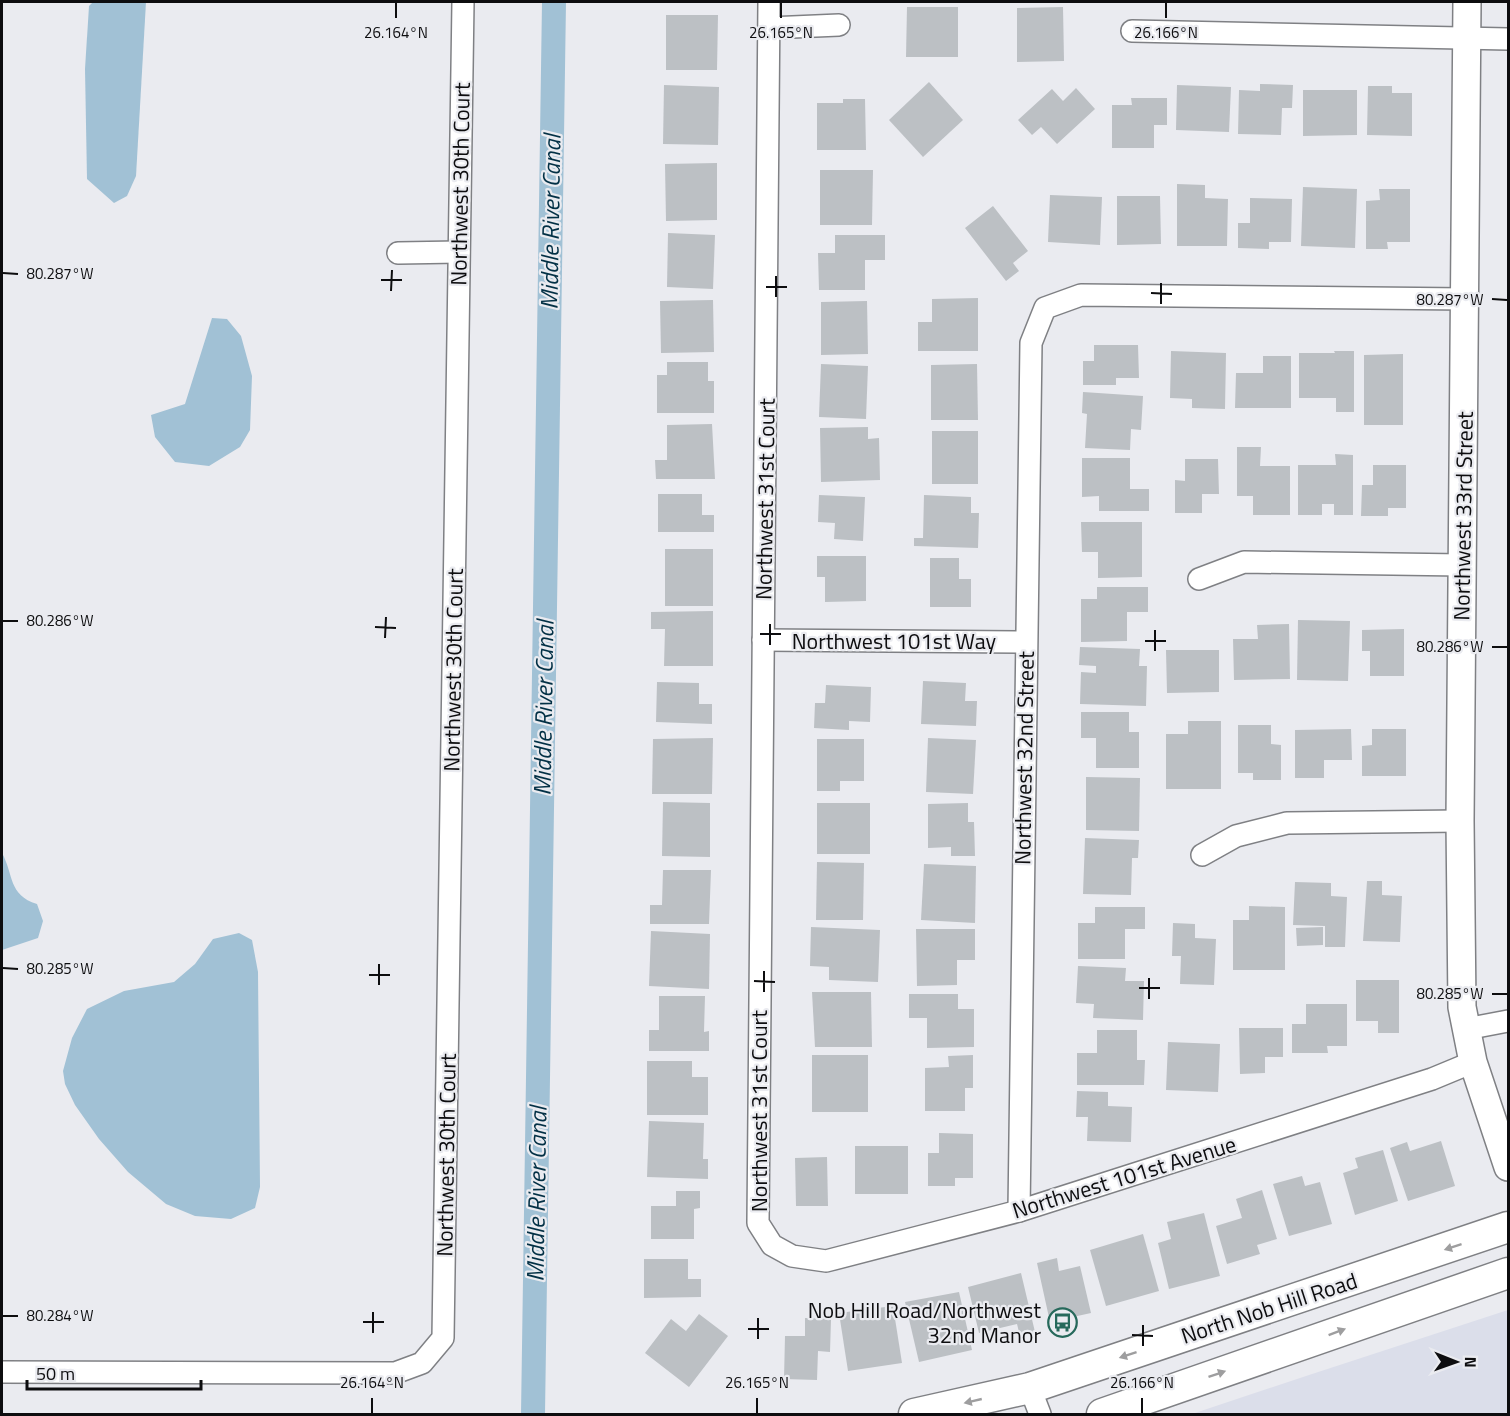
<svg xmlns="http://www.w3.org/2000/svg" width="1510" height="1416" font-family="'Titillium Web',sans-serif">
<rect width="100%" height="100%" fill="#eaebf0"/>
<!-- built -->
<path fill="#dbdeea" d="M1508 1310V1414H1192L1306 1376Z"/>
<!-- water -->
<g fill="#a1c1d5">
<path d="M93 2H146L136 176 127 196 114 203 87 179 85 69 89 6Z"/>
<path d="M212 318 227 319 241 336 252 376 250 430 240 447 209 466 175 462 155 437 151 415 185 404Z"/>
<path d="M2 853C14 875 8 895 37 904L43 921 38 938 2 950Z"/>
<path d="M239 933 252 940 258 972 260 1187 255 1208 231 1219 195 1216 166 1204 128 1172 99 1139 75 1105 65 1084 63 1071 72 1038 87 1009 124 991 174 982 195 964 213 939Z"/>
</g>
<g fill="none" stroke-linecap="round" stroke-linejoin="round">
<!-- canal -->
<path stroke="#a1c1d5" stroke-width="24" d="M533 1414 554 2"/>
</g>
<!-- building -->
<g fill="#bcc0c4">
<path d="M907 7H958V57H906Z"/>
<path d="M1063 7 1064 61 1017 62V8Z"/>
<path d="M666 15H718L717 70H666Z"/>
<path d="M929 82 963 120 923 157 889 120Z"/>
<path d="M1260 84 1293 85 1292 108H1282L1281 135 1238 134 1239 90 1260 91Z"/>
<path d="M664 85 719 87 718 145 663 144Z"/>
<path d="M1177 85 1231 87 1229 132 1176 130Z"/>
<path d="M1368 86H1392V93H1412V136L1367 135Z"/>
<path d="M1076 88 1095 109 1057 144 1041 127 1032 135 1018 120 1052 89 1063 101Z"/>
<path d="M1303 90H1357V135L1303 136Z"/>
<path d="M1131 98H1167V125H1154V148H1112V105H1132Z"/>
<path d="M843 99H865L866 150H817V103H843Z"/>
<path d="M717 163V220L666 221 665 164Z"/>
<path d="M820 170H873L872 225H820Z"/>
<path d="M1177 184 1205 185V198L1228 199 1227 246H1177Z"/>
<path d="M1303 187 1357 189 1355 248 1301 246Z"/>
<path d="M1379 189H1410V242H1387L1388 249H1366V201L1380 200Z"/>
<path d="M1050 195 1102 197 1100 245 1048 242Z"/>
<path d="M1117 196H1160L1161 244 1117 245Z"/>
<path d="M1250 198 1292 199 1291 242H1269V249L1238 248V223H1250Z"/>
<path d="M993 206 1028 251 1013 263 1019 271 1006 281 965 228Z"/>
<path d="M668 233 715 235 713 289 667 287Z"/>
<path d="M835 235H885V260H865V290H819L818 253H835Z"/>
<path d="M978 298V351H918V322H932V299Z"/>
<path d="M713 300 714 352 661 353 660 301Z"/>
<path d="M867 301 868 354 821 355V302Z"/>
<path d="M1094 345H1138L1139 378H1116V385H1083V361H1094Z"/>
<path d="M1171 351 1226 353 1225 409 1192 408V399L1170 398Z"/>
<path d="M1334 351H1354V412H1336V398H1299V353H1335Z"/>
<path d="M1403 354V425H1364V355Z"/>
<path d="M1263 356H1291V408H1235L1236 373H1263Z"/>
<path d="M667 362H708V381H714V413H657V375H667Z"/>
<path d="M821 364 868 366 866 419 819 417Z"/>
<path d="M977 364 978 420H931V365Z"/>
<path d="M1083 392 1143 396 1141 430 1131 429 1130 450 1085 448 1087 414 1082 413Z"/>
<path d="M712 424 715 479H656L655 460H667V425Z"/>
<path d="M868 427V439L879 438 880 480 821 482 820 428Z"/>
<rect x="932" y="431" width="46" height="53"/>
<path d="M1237 447H1261L1260 466H1290V515H1253V496H1237Z"/>
<path d="M1335 454 1353 455V515H1334V504H1322V515H1298V465H1336Z"/>
<path d="M1082 458H1130V489H1149V511H1099V496L1082 497Z"/>
<path d="M1185 459H1218L1219 494H1202V513H1175V480L1185 481Z"/>
<path d="M1373 465H1406V508H1388V516H1361L1362 485H1373Z"/>
<path d="M658 494H702V515H714V532H658Z"/>
<path d="M819 495 865 497 863 541 834 539 835 523 818 522Z"/>
<path d="M924 495 971 497V513H979L978 548 914 546V538H923Z"/>
<path d="M1081 522H1142V577L1098 578V552H1082Z"/>
<rect x="665" y="549" width="48" height="57"/>
<path d="M817 556H866V601L825 602V577H817Z"/>
<path d="M930 558H959V579H971V607H930Z"/>
<path d="M1097 587H1148V612H1127V641L1081 642V599H1097Z"/>
<path d="M713 611V666H664L665 629H651V612Z"/>
<path d="M1298 620 1350 621 1348 681 1297 680Z"/>
<path d="M1289 624 1290 679 1234 680 1233 639H1258L1257 625Z"/>
<path d="M1404 629V676H1370V651H1362V630Z"/>
<path d="M1080 647 1140 649 1139 666H1147L1146 706 1080 704 1081 672 1096 673V666L1079 665Z"/>
<path d="M1166 650H1219V692L1167 693Z"/>
<path d="M923 681 966 683 965 701H977L976 726 921 724Z"/>
<path d="M657 682 699 683V704H712V724L656 722Z"/>
<path d="M826 685 871 687 870 722 849 721V730L814 728 815 703H825Z"/>
<path d="M1081 712H1129V732H1139V768H1096V738H1081Z"/>
<path d="M1188 721H1221V789H1166V734H1188Z"/>
<path d="M1238 725H1271V744L1281 745V780H1253V773H1238Z"/>
<path d="M1351 729 1352 760H1324V778H1295V730Z"/>
<path d="M1372 729H1406V776H1362V746L1372 745Z"/>
<path d="M713 738 712 794H652L653 739Z"/>
<path d="M928 738 976 740 973 794 926 792Z"/>
<path d="M817 739H864V781H840V791H817Z"/>
<path d="M1086 777 1140 778 1139 831 1086 830Z"/>
<path d="M663 802 710 803V857L662 856Z"/>
<rect x="817" y="803" width="53" height="51"/>
<path d="M968 803V822H974L975 856H951V847L928 848V804Z"/>
<path d="M1085 838 1139 840 1138 858H1132L1131 895 1083 894Z"/>
<path d="M817 862 864 863 863 920H816Z"/>
<path d="M924 864 976 866 975 923 921 920Z"/>
<path d="M663 870H711L709 924H650V905H662Z"/>
<path d="M1367 881H1382V895L1402 896 1400 942 1363 941Z"/>
<path d="M1295 882 1331 883V896L1347 897 1345 947H1325V926L1293 925Z"/>
<path d="M1249 906 1285 907V970H1233V920H1249Z"/>
<path d="M1095 907H1145V929H1125V959H1078V923H1095Z"/>
<path d="M1173 923 1195 924V938L1216 939 1214 985 1180 984 1181 956H1172Z"/>
<path d="M811 927 880 930 878 982 829 980V967L810 966Z"/>
<path d="M1323 927V945L1297 946 1296 928Z"/>
<path d="M916 929H975V960H957V985L917 986Z"/>
<path d="M651 931 710 934 709 989 649 986Z"/>
<path d="M1078 966 1126 968 1125 981H1144L1143 1020 1093 1018 1094 1004 1076 1003Z"/>
<path d="M1356 980H1399V1033H1378V1021H1356Z"/>
<path d="M812 992H871L872 1047H815Z"/>
<path d="M909 994H958V1009H974V1047L927 1048V1018H909Z"/>
<path d="M659 996H705L704 1032 709 1031V1051H649V1030H659Z"/>
<path d="M1306 1004H1347V1046H1327L1328 1053H1292V1024H1306Z"/>
<path d="M1239 1028H1283V1057H1265V1073L1240 1074Z"/>
<path d="M1097 1030H1137V1060H1145L1144 1085H1077V1053H1097Z"/>
<path d="M1168 1042 1220 1044 1218 1092 1166 1090Z"/>
<rect x="812" y="1055" width="56" height="57"/>
<path d="M973 1055V1088H965V1111H925V1068L949 1067 948 1056Z"/>
<path d="M647 1061H692V1077H708V1115H647Z"/>
<path d="M1077 1091 1108 1092V1106L1132 1107 1131 1142 1087 1141 1088 1117H1076Z"/>
<path d="M649 1121 704 1123 703 1159H708V1179L647 1177Z"/>
<path d="M939 1133 973 1134V1178H955V1186H928V1153H939Z"/>
<path d="M1441 1141 1455 1186 1408 1201 1390 1148 1407 1142 1410 1151Z"/>
<rect x="855" y="1146" width="53" height="48"/>
<path d="M1383 1150 1398 1201 1355 1215 1343 1173 1358 1168 1355 1158Z"/>
<path d="M827 1157 828 1206H796L795 1158Z"/>
<path d="M1302 1176 1305 1186 1320 1182 1332 1224 1289 1236 1273 1184Z"/>
<path d="M1262 1190 1277 1239 1257 1245 1260 1254 1227 1264 1216 1226 1242 1218 1236 1199Z"/>
<path d="M676 1191H700V1208L694 1209V1239H651V1206H676Z"/>
<path d="M1204 1213 1220 1276 1169 1289 1158 1243 1171 1239 1167 1222Z"/>
<path d="M1143 1234 1159 1291 1106 1306 1090 1250Z"/>
<path d="M1057 1258 1059 1271 1080 1266 1091 1313 1050 1322 1037 1263Z"/>
<path d="M644 1259H688V1279H701V1297L644 1298Z"/>
<path d="M1021 1273 1035 1332 1020 1336 1017 1324 979 1333 968 1287Z"/>
<path d="M959 1292 972 1350 919 1362 905 1302Z"/>
<path d="M893 1306 902 1363 848 1371 839 1313Z"/>
<path d="M699 1314 728 1336 689 1387 645 1353 671 1319 686 1331Z"/>
<path d="M805 1318 831 1319 830 1352 818 1351 817 1380 784 1379 785 1336H805Z"/>
</g>
<g fill="none" stroke-linecap="round" stroke-linejoin="round">
<defs>
<g id="minor">
<path d="M769 2 758 1223 772 1245 792 1256 826 1261 1019 1211 1432 1079 1473 1062"/>
<path d="M769 28 839 25"/>
<path d="M1132 31 1508 39"/>
<path d="M398 253 459 252"/>
<path d="M1199 579 1244 562 1462 565"/>
<path d="M763 640 1026 642"/>
<path d="M1202 855 1236 836 1287 823 1460 821"/>
<path d="M1466 1029 1508 1021"/>
<path d="M1019 1211 1031 343 1045 308 1081 295 1466 299"/>
<path d="M2 1372 395 1373 422 1363 443 1338 463 2"/>
<path d="M1030 1388 1040 1414"/>
</g>
<path id="tertiary" d="M1467 2 1460 821 1462 1007 1473 1062 1508 1167"/>
<g id="secondary">
<path d="M914 1414 1030 1388 1508 1227"/>
<path d="M1102 1414 1508 1273"/>
</g>
</defs>
<!-- minor casing -->
<use href="#minor" stroke="#7f8084" stroke-width="24"/>
<!-- tertiary casing -->
<use href="#tertiary" stroke="#7f8084" stroke-width="30"/>
<!-- secondary casing -->
<use href="#secondary" stroke="#7f8084" stroke-width="33"/>
<!-- minor -->
<use href="#minor" stroke="#fff" stroke-width="21"/>
<!-- tertiary -->
<use href="#tertiary" stroke="#fff" stroke-width="27"/>
<!-- secondary -->
<use href="#secondary" stroke="#fff" stroke-width="30"/>
</g>
<!-- one-way arrows -->
<defs><path id="oneway-solid" d="M-6-.8H1V-3.2L6.5 0L1 3.2V.8H-6Z" transform="scale(1.5)"/></defs>
<g fill="#9e9e9f">
<use href="#oneway-solid" transform="translate(1453 1247) rotate(162)"/>
<use href="#oneway-solid" transform="translate(1337 1332) rotate(-21)"/>
<use href="#oneway-solid" transform="translate(1128 1355) rotate(162)"/>
<use href="#oneway-solid" transform="translate(1217 1374) rotate(-19)"/>
<use href="#oneway-solid" transform="translate(973 1401) rotate(167)"/>
</g>
<!-- ticks -->
<path fill="none" stroke="#0d0d0f" stroke-width="2" d="M396 18V3M781 18V3M1166 18V3M3 273 18 274M381 280H402M766 287H787M391 291 392 270M1151 293 1172 294M776 297V276M1492 299 1507 300M1161 304V283M3 621H18M375 627 396 628M760 634H781M385 638 386 617M1145 641H1166M770 645V624M1492 647H1507M1155 651V630M3 968 18 969M369 975H390M754 981 775 982M379 985V964M1139 988H1160M764 992V971M1492 994H1507M1149 999V978M3 1316H18M363 1322H384M748 1329H769M373 1333V1312M1132 1335 1153 1336M758 1339V1318M1143 1346V1325M372 1413V1398M757 1413V1398M1142 1413V1398"/>
<!-- icons -->
<defs>
<symbol id="bus-ring" viewBox="-11 -11 22 22"><circle r="9.5" fill="#eaebf0" stroke="#26695b" stroke-width="1.5"/><path d="M-5-6H5V4H4V6H2V4H-2V6H-4V4H-5ZM-3.5-4V0h7V-4ZM-3.5 1.2v1.5H-2V1.2ZM2 1.2v1.5H3.5V1.2Z" fill="#26695b"/></symbol>
</defs>
<g fill-rule="evenodd">
<use href="#bus-ring" x="1046" y="1306" width="33" height="33"/>
</g>
<g text-anchor="middle" stroke-width="4.5" stroke-linejoin="round" paint-order="stroke">
<!-- street labels -->
<g font-size="22" fill="#0d0d0f" stroke="#eaebf0">
<text transform="translate(460 184) rotate(-89)" y="8">Northwest 30th Court</text>
<text transform="translate(765 499) rotate(-89)" y="8">Northwest 31st Court</text>
<text transform="translate(1463 516) rotate(-89)" y="8">Northwest 33rd Street</text>
<text x="894" y="649">Northwest 101st Way</text>
<text transform="translate(453 670) rotate(-89)" y="8">Northwest 30th Court</text>
<text transform="translate(1024 758) rotate(-89)" y="8">Northwest 32nd Street</text>
<text transform="translate(759 1111) rotate(-90)" y="8">Northwest 31st Court</text>
<text transform="translate(446 1155) rotate(-89)" y="8">Northwest 30th Court</text>
<text transform="translate(1124 1177) rotate(-17)" y="8">Northwest 101st Avenue</text>
<text transform="translate(1269 1308) rotate(-18)" y="8">North Nob Hill Road</text>
</g>
<!-- poi labels -->
<g font-size="22" fill="#0d0d0f" stroke="#eaebf0" text-anchor="end">
<text x="1041" y="1318">Nob Hill Road/Northwest<tspan x="1041" dy="25">32nd Manor</tspan></text>
</g>
<!-- water labels -->
<g font-size="24" font-style="italic" fill="#023045" stroke="#eaebf0">
<text transform="translate(551 222) rotate(-89)" y="8">Middle River Canal</text>
<text transform="translate(544 708) rotate(-89)" y="8">Middle River Canal</text>
<text transform="translate(537 1194) rotate(-89)" y="8">Middle River Canal</text>
</g>
</g>
<g font-size="15" text-anchor="middle" fill="#0d0d0f" stroke="#eaebf0" stroke-width="4.5" stroke-linejoin="round" paint-order="stroke">
<text x="396" y="38">26.164°N</text>
<text x="781" y="38">26.165°N</text>
<text x="1166" y="38">26.166°N</text>
<text x="60" y="279">80.287°W</text>
<text x="1450" y="305">80.287°W</text>
<text x="60" y="626">80.286°W</text>
<text x="1450" y="652">80.286°W</text>
<text x="60" y="974">80.285°W</text>
<text x="1450" y="999">80.285°W</text>
<text x="60" y="1321">80.284°W</text>
<text x="372" y="1388">26.164°N</text>
<text x="757" y="1388">26.165°N</text>
<text x="1142" y="1388">26.166°N</text>
</g>
<!-- border -->
<rect width="1510" height="1416" fill="none" stroke="#0d0d0f" stroke-width="6"/>
<!-- north arrow -->
<g transform="translate(1456 1362) rotate(91)" stroke="#eaebf0" stroke-width="4.5" paint-order="stroke">
<path d="M0-4.5L10 22L0 15L-10 22Z" fill="#0d0d0f"/>
<text y="-9" font-size="16" font-weight="bold" text-anchor="middle" fill="#0d0d0f">N</text>
</g>
<!-- scale -->
<path d="M27 1380v9h174v-9" fill="none" stroke="#0d0d0f" stroke-width="3"/>
<text x="36" y="1380" font-size="18" fill="#0d0d0f" stroke="#eaebf0" stroke-width="4.5" paint-order="stroke">50 m</text>
</svg>
